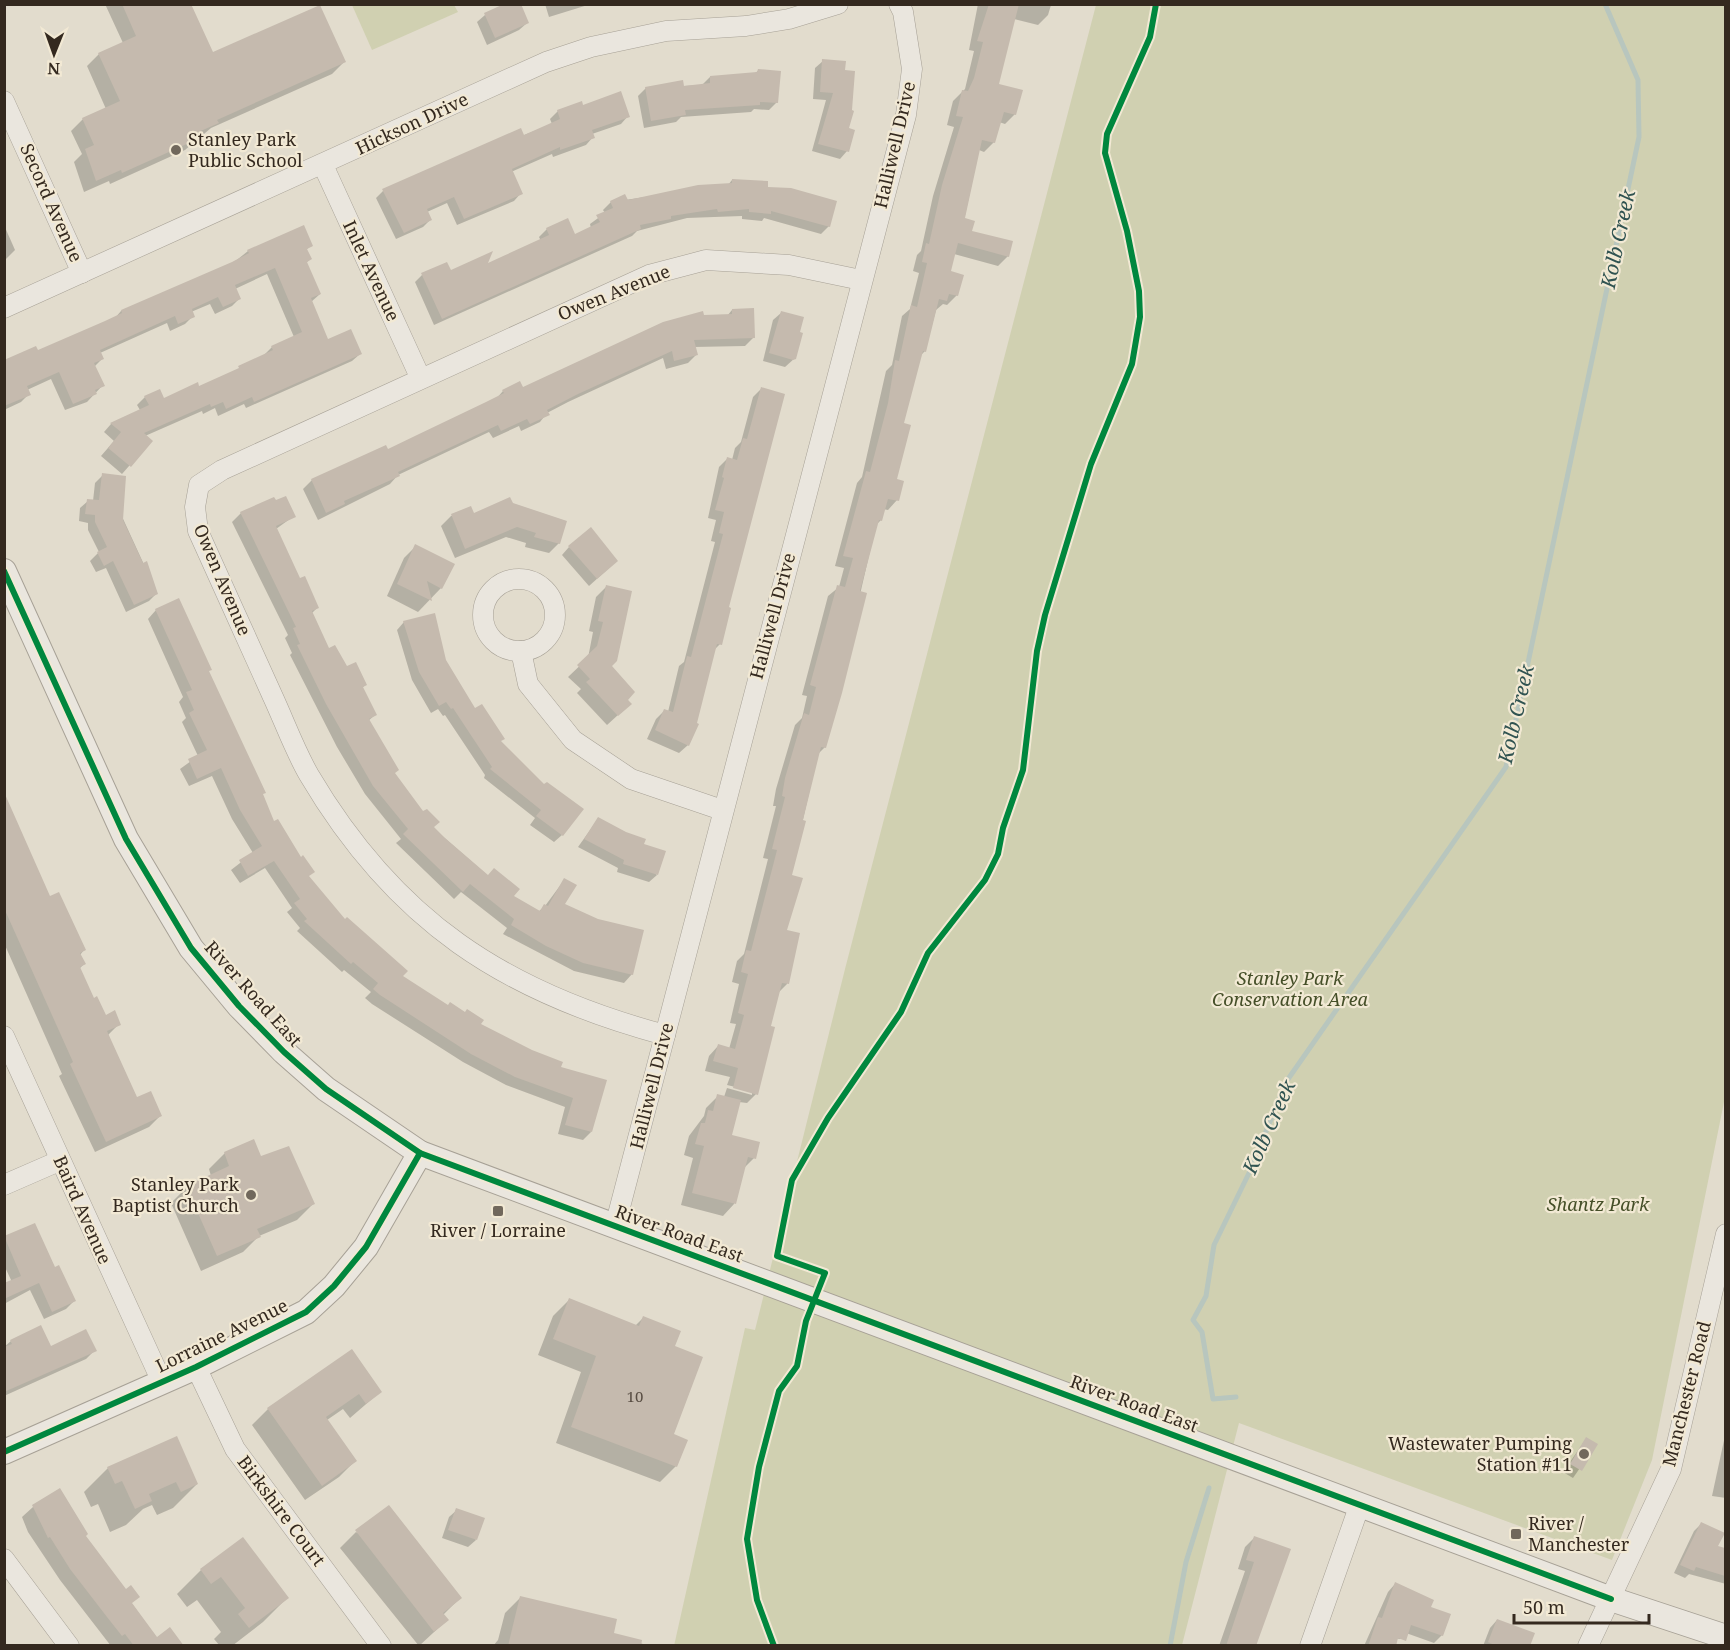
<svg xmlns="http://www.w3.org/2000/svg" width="1730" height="1650" font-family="'Noto Serif',serif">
<rect width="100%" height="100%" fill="#e2dccd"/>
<!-- green -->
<g fill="#d0d0b1">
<path d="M352 5H454L458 12 372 50Z"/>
<path d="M1096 5H1725V1097L1652 1460 1612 1560 1239 1423 1182 1645 674 1646 745 1328 755 1330 845 969Z"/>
</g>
<!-- shadow -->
<g fill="#0003">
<path d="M105 4H190L212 54 344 62 332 74 211 128 185 150 110 184 109 181 84 192 74 162 82 154 71 131 83 119 106 109 87 66 99 54 123 43Z"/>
<path d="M545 4H591L549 17Z"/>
<path d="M978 4 1051 5 1048 15 1038 25 1014 19 997 85 1015 114 1005 124 999 122 994 142 984 152 979 150 964 220 971 232 1008 256 998 266 954 254 949 273 957 295 947 305 943 304 936 310 925 351 920 356 903 424 896 480 897 500 888 510 883 509 881 520 876 525 825 747 818 754 790 876 785 931 787 984 777 994 756 1094 747 1103 739 1102 730 1136 754 1158 743 1169 734 1204 723 1216 681 1205 693 1158 684 1155 689 1136 704 1116 706 1108 718 1096 724 1097 727 1088 752 1095V1091L727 1085 730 1077 705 1071 709 1056 718 1046 729 1049 736 1024 730 1023 739 984 732 982 737 961 744 954 768 859 763 858 776 806H773L776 789 795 725 802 718 807 696 802 695 828 596 839 587 844 568 835 566 857 483 862 477 886 371 892 365 902 316 910 309 919 273 913 271 917 255 921 251 933 196 954 127 947 125 953 101 965 89 974 51 969 50Z"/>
<path d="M485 15 527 23 519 30 487 45 477 22Z"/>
<path d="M823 61 847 129V151L840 159 812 151 826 100 813 99 815 68Z"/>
<path d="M758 71 777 102 769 110 754 109 751 112 681 117 676 122 644 128 638 96 646 88 702 85 710 77 755 73Z"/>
<path d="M582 107 628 116 621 124 592 134 593 137 586 145 553 157 552 154 511 172 521 193 514 201 457 225 447 203 427 212 430 220 423 227 396 239 376 198 383 191 552 124 550 119 558 111Z"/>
<path d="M732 180 766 188 829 226 821 234 764 218 762 221 742 219V216L687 218 637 231 632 236 434 325 415 282 422 275 486 266 541 241 539 237 547 229 574 236 591 228 590 224 605 213 603 210 611 202 728 185Z"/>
<path d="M4 225 15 250 4 261Z"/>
<path d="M311 245 306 250 310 259 306 263 320 294 311 302 328 341 360 354 352 361 246 408 244 404 218 416 215 408 203 414 202 411 145 436 151 441 122 474 101 456 114 441 104 432 111 424 140 410 137 405 145 397 163 400 199 388 233 372 263 356 272 347 294 337 267 274 235 289 240 298 232 306 215 314 210 304 191 312 193 316 185 324 170 331 167 323 100 353 102 359 94 367 103 385 87 402 65 410 51 379 27 390 29 394 21 402 4 410V361L37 352 115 318 121 311 233 263 248 251Z"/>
<path d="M732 310 753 338 745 346 694 347 696 355 688 363 666 369 663 358 568 402 547 413 540 422 521 431 519 426 493 438 489 432 398 475 390 484 318 520 303 489 312 480 385 447 387 451 496 399 503 391 522 389 703 316H727Z"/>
<path d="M781 313 795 358 785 367 763 361 773 320Z"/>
<path d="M761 389 720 644 714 650 688 745 679 753 647 739 656 719 665 710 668 712 679 666 684 662 715 542 711 541 716 520 708 518 719 467 727 459 732 460 735 448 741 442 753 397Z"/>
<path d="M103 475 157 593 149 601 126 612 106 568 96 572 90 561 99 552 88 530V523L79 521 80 508 88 501H93L95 483Z"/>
<path d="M512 505 559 543 549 553 525 547 526 543 506 537 455 558 441 526 451 516 471 508 473 515Z"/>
<path d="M241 513 294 516 276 529 299 580 317 608 312 613 328 650 365 685 362 688 375 715 368 721 393 774 432 827 512 897 538 912 545 906 565 879 562 905 632 974 624 983 574 971 503 934 507 928 461 892 454 899 396 843 401 839 365 794 337 747 290 655 292 653 285 638 288 635 232 522Z"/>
<path d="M416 546 441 588 418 612 387 596 404 558Z"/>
<path d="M569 547 609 568 589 586 562 555Z"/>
<path d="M606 587 610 666 630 704 607 725 577 693 581 689 568 677 588 658 593 632 589 631 596 597Z"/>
<path d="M156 610 207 672 274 823 308 877 344 921 401 977 479 1025 559 1068 591 1132 583 1140 558 1134 565 1107 506 1085 463 1062 372 1004 365 998 371 992 344 970 342 972 297 931 300 928 287 912 292 908 265 868 240 883 231 870 253 853 232 819 212 776 189 786 180 769 198 756 182 722 186 718 179 702 183 697 148 619Z"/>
<path d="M404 622 445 660 475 710 500 741 562 835 554 842 530 825 535 818 484 778 485 775 445 715 443 716 438 709 431 713 412 680 397 630Z"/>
<path d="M4 797 49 898 84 950 80 955 84 964 79 969 93 1000 105 1017 119 1024 107 1036 137 1099 160 1116 149 1127 95 1152 59 1076 62 1074 4 943Z"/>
<path d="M598 819 657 875 649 882 617 872 618 868 578 847Z"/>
<path d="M225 1153 260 1157 313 1204 297 1220 259 1236 243 1252 201 1271 171 1203 187 1187 211 1176 209 1169Z"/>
<path d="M34 1225 54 1269 74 1301 66 1309 44 1319 30 1290 4 1304V1285L12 1282 4 1265V1238Z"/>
<path d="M569 1300 635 1326 643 1318 673 1347 672 1435 676 1466 660 1482 556 1443 581 1372 538 1355 553 1316Z"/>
<path d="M11 1341 50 1348 95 1350 86 1359 4 1396V1347Z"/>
<path d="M352 1351 380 1392 350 1418 343 1409 327 1420 355 1461 339 1477 305 1500 252 1425 268 1409Z"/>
<path d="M1726 1431V1498L1712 1496Z"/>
<path d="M1586 1439 1596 1445 1573 1478 1563 1472Z"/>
<path d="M108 1468 197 1484 173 1508 157 1515 152 1505 143 1509 126 1525 110 1532 98 1504 91 1507 84 1492Z"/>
<path d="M59 1490 84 1536 157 1639 181 1646H111L60 1580 28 1532 22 1517 33 1507Z"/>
<path d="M457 1510 476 1540 468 1547 442 1538 449 1517Z"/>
<path d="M1701 1524 1716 1547 1726 1550V1584L1689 1574 1685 1578 1674 1573 1694 1531Z"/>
<path d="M356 1532 460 1598 443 1615 447 1620 419 1646 340 1548Z"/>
<path d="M1254 1538 1255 1646H1219L1245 1571 1238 1569 1245 1547Z"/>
<path d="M242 1539 287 1598 263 1622 232 1646H220L214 1639 221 1632 197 1600 187 1607 177 1594 201 1570Z"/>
<path d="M1395 1584 1429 1608 1442 1635 1434 1643 1406 1633 1400 1639 1394 1638 1392 1646H1364L1388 1592Z"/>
<path d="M521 1597 612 1634 649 1646H493L498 1640 505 1613Z"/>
<path d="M1497 1620 1529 1646H1483L1490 1628Z"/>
</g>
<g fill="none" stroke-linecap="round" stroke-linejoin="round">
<!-- stream -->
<g stroke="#b8c6be" stroke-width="5">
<path d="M1236 1397 1213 1399 1202 1332 1193 1320 1206 1296 1214 1245 1250 1171 1286 1082 1506 767 1639 137 1638 80 1605 4"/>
<path d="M1170 1646 1186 1562 1209 1488"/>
</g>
</g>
<!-- building -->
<g fill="#c5baae">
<path d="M122 4H191L213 52 320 5 346 62 217 120 219 123 196 133 198 139 122 173 121 170 96 181 85 149 94 145 82 118 120 101 98 53 136 36Z"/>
<path d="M504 4H521L529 23 495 38 484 13Z"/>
<path d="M989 4H1019L999 84 1023 90 1016 115 1004 112 995 143 982 140 965 218 975 221 972 231 1013 241 1009 257 958 243 951 271 964 275 958 296 949 294 947 301 939 299 926 352 923 351 904 423 911 425 897 479 904 481 899 501 888 499 882 521 879 520 860 591 867 593 842 693 826 748 821 747 803 820 806 821 792 875 803 878 787 930 800 933 789 984 782 983 771 1026 775 1027 758 1095 733 1088 738 1068 713 1061 718 1044 735 1049 744 1015 738 1013 748 974 741 972 746 950 751 951 777 850 772 849 785 797 782 796 785 778 804 713 809 715 816 687 810 685 837 585 845 587 853 558 843 556 866 471 870 472 888 403 895 360 899 361 911 305 917 307 927 263 922 262 926 243 929 244 942 185 963 117 956 116 962 90 968 91 974 78 983 42 977 41Z"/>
<path d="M822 59 846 61 845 70 855 71 852 110 854 111 849 128 855 130 849 152 818 144 833 93 820 92Z"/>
<path d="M758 69 781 71 778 103 760 102V105L685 110 686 115 651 121 645 87 683 80 684 86 710 83V76L757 72Z"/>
<path d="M621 91 630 117 592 130 595 138 560 150V147L512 169 523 194 464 219 454 197 427 209 432 220 404 233 382 189 521 128 524 135 560 119 557 110 582 101 583 105Z"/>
<path d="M732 179 768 181V187L791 188 837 201 830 227 771 211V214L749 212V209L718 212 717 209 671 216V219L640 225 641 229 442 319 421 273 447 262 451 270 493 251 488 263 549 235 546 228 568 218 575 234 600 222 596 215 613 208 610 201 625 194 628 200 698 185 732 183Z"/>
<path d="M304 225 313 246 307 249 312 259 307 262 321 294 311 298 328 339 351 329 362 354 254 402 252 397 226 409 223 402 211 407 210 404 144 433 153 441 131 467 108 448 121 432 110 423 149 405 144 396 160 389 164 398 198 382 199 386 239 368 238 366 273 350 271 346 302 332 275 268 235 285 241 299 223 307 218 297 192 309 195 317 178 324 175 316 100 350 104 359 94 363 105 386 95 390 97 394 73 404 59 372 27 386 31 395 4 406V360L36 346 38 350 105 321 122 313 121 310 232 262 249 253 247 250Z"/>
<path d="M754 308 755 338 694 340 698 355 674 361 672 351 578 394 547 410 550 415 530 424 527 419 501 431 498 425 398 472 400 476 344 501 345 504 326 513 311 479 386 445 388 449 417 435 486 402 504 393 502 390 520 381 523 387 663 322 703 311 704 315 732 314V309Z"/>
<path d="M781 311 804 317 800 332 803 333 796 359 793 360 769 353Z"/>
<path d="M761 387 785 394 729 607 731 608 722 645 717 644 697 723 699 724 689 746 655 730 664 709 673 712 687 656 691 657 723 534 719 533 724 512 715 510 724 478 722 477 727 457 737 460 743 438 747 439Z"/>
<path d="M102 473 126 476 123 520 143 563 147 561 158 594 134 605 113 561 104 566 97 552 107 547 95 522V515L85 514 87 499 99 500Z"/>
<path d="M286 496 296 517 276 526 300 578 305 576 319 608 312 611 329 648 335 645 347 666 356 662 367 685 363 687 377 715 369 719 399 770 395 773 423 811 427 809 440 822 434 827 445 838 488 875 494 868 520 889 514 896 540 911 544 904 548 906 564 878 577 885 565 904 598 919 644 930 633 975 583 963 546 946 511 925 514 919 470 884 463 892 403 834 408 829 373 786 326 704 297 645 300 644 293 628 296 627 240 512 274 497 276 500Z"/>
<path d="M510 497 513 503 567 521 560 544 534 537 536 533 517 527 465 549 451 514 471 506 474 513Z"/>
<path d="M591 527 618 561 597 579 568 546Z"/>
<path d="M415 544 455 564 442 589 427 581 432 601 397 584Z"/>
<path d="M606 585 632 591 617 661 612 666 635 692 628 700 632 704 618 716 586 682 590 679 577 665 597 646 603 622 598 621Z"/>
<path d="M179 598 212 670 209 671 266 793 263 794 274 821 278 819 301 857 303 855 315 872 309 876 345 919 347 917 408 971 403 976 448 1005 450 1002 465 1012 467 1009 484 1020 481 1024 532 1050 563 1062 561 1067 607 1080 592 1132 565 1125 573 1098 515 1077 471 1054 380 995 373 989 378 983 353 962 351 964 304 921 307 919 294 903 300 899 274 861 248 876 239 860 262 846 240 810 221 768 197 779 188 759 207 750 189 713 194 710 186 692 192 690 155 609Z"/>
<path d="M435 613 446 660 475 708 482 704 505 739 501 741 544 784 547 782 584 809 563 836 536 816 541 810 490 769 492 767 453 708 451 709 446 702 439 706 419 672 403 621Z"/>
<path d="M4 792 50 896 59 892 86 950 80 953 86 964 80 967 94 998 97 996 106 1015 115 1010 121 1025 107 1031 137 1097 151 1091 162 1116 106 1142 70 1064 73 1062 4 908Z"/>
<path d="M598 817 626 832 646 839 644 844 666 851 658 875 623 864 624 860 584 839Z"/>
<path d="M717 1094 741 1100 732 1135 760 1142 756 1159 748 1157 736 1204 692 1193 704 1146 695 1144 701 1123H705L708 1110 713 1111Z"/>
<path d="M254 1139 261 1156 289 1146 315 1204 257 1229 261 1237 217 1256 186 1186 229 1166 224 1152Z"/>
<path d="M35 1223 55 1267 59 1265 76 1301 52 1312 39 1283 4 1299V1283L21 1276 4 1236Z"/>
<path d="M569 1298 639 1326 643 1316 681 1331 675 1346 703 1357 674 1434 688 1440 677 1467 571 1427 596 1356 553 1339Z"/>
<path d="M41 1325 51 1346 86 1329 97 1351 4 1392V1347L12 1344 10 1340Z"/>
<path d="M352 1349 382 1392 366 1404 359 1394 326 1417 357 1461 322 1486 267 1408Z"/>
<path d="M177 1436 198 1484 181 1492 176 1482 149 1494 152 1501 135 1509 122 1481 115 1484 107 1467Z"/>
<path d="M1586 1437 1598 1444 1582 1471 1570 1464Z"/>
<path d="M60 1488 88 1534 86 1536 126 1589 131 1585 140 1597 132 1603 157 1637 170 1627 184 1646H134L125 1634 122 1636 107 1617 70 1569 50 1537 48 1538 32 1505Z"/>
<path d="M389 1505 462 1598 443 1613 449 1620 434 1632 355 1530Z"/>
<path d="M456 1508 485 1518 477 1540 448 1530Z"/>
<path d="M1701 1522 1725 1533 1718 1546 1725 1548V1576L1696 1567 1694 1571 1680 1565Z"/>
<path d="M1254 1536 1291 1549 1256 1646H1226L1254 1562 1246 1560Z"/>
<path d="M243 1537 289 1598 249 1628 238 1614 245 1608 221 1577 211 1584 200 1569Z"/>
<path d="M1395 1582 1434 1600 1431 1607 1451 1614 1443 1636 1411 1625 1406 1641 1398 1638 1396 1646H1368L1378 1617 1382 1618Z"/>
<path d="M520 1596 617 1619 614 1633 642 1640 641 1646H508Z"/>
<path d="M1497 1619 1535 1633 1530 1646H1496L1488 1642Z"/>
</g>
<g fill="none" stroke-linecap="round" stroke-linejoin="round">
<defs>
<g id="minor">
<path d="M4 101 82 273"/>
<path d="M323 165 420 377"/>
<path d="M4 308 546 62 591 47 666 31 746 26 789 19 838 4"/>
<circle cx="519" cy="615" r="36"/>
<path d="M521 651 528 684 573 740 631 779 722 810"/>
<path d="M665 1035C504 992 395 921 309 775 295 751 285 723 273 697 248 642 223 586 198 531L195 507 199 485 222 470 649 275 706 260 789 265 861 280"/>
<path d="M4 1036 162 1382"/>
<path d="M4 1185 59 1161"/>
<path d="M615 1226 906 115 912 69 903 12 899 4"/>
<path d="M196 1367 235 1449 381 1646"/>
<path d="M4 1559 69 1646"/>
<path d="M1310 1646 1360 1504"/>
<path d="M1588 1646 1671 1469 1726 1234"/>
</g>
<g id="tertiary">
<path d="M4 571 126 839 191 948 239 1006 284 1052 326 1089 420 1153 1611 1599 1726 1637"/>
<path d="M4 1452 196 1367 306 1312 334 1286 366 1247 420 1153"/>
</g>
</defs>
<!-- minor casing -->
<use href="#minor" stroke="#a7a196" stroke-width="21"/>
<!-- tertiary casing -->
<use href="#tertiary" stroke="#a7a196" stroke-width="26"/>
<!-- minor -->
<use href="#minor" stroke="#eae6de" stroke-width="20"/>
<!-- tertiary -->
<use href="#tertiary" stroke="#eae6de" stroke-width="24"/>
<defs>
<g id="cycleway">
<path d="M4 571 126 839 191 948 239 1006 284 1052 326 1089 420 1153 1611 1599"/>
<path d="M4 1452 196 1367 306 1312 334 1286 366 1247 420 1153"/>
<path d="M774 1646 757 1600 747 1539 759 1467 779 1391 797 1366 806 1321 825 1273 777 1256 792 1180 828 1118 901 1012 928 953 985 880 998 854 1003 828 1023 770 1037 651 1045 615 1091 464 1132 364 1140 317 1139 291 1127 231 1105 153 1107 134 1150 37 1156 4"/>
</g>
</defs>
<!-- cycleway casing -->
<use href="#cycleway" stroke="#f2e9d4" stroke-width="10"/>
<!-- cycleway -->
<use href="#cycleway" stroke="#00873e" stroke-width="6"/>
</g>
<!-- markers -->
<g fill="#71685c" stroke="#f2e9d4" stroke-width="2">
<circle cx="176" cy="150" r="6"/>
<circle cx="251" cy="1195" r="6"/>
<rect x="492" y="1205" width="12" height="12" rx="3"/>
<circle cx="1584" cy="1454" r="6"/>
<rect x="1510" y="1528" width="12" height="12" rx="3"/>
</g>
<g text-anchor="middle" stroke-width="4.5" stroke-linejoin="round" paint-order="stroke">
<!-- number labels -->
<g font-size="15" fill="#584d43">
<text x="635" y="1402">10</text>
</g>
<!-- street labels -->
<g font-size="18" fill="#34291f" stroke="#f2e9d4">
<text transform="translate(412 124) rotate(-25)" y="6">Hickson Drive</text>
<text transform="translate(895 145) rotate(-77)" y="6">Halliwell Drive</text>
<text transform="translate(51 203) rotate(66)" y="6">Secord Avenue</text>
<text transform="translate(371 271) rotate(65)" y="6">Inlet Avenue</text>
<text transform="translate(614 293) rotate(-22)" y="6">Owen Avenue</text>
<text transform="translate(222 580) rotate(67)" y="6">Owen Avenue</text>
<text transform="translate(773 616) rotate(-75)" y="6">Halliwell Drive</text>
<text transform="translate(253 994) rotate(48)" y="6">River Road East</text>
<text transform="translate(652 1086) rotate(-76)" y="6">Halliwell Drive</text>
<text transform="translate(82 1210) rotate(66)" y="6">Baird Avenue</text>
<text transform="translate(679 1234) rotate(20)" y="6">River Road East</text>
<text transform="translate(222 1336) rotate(-26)" y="6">Lorraine Avenue</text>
<text transform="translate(1687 1394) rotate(-76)" y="6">Manchester Road</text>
<text transform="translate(1134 1404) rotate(20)" y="6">River Road East</text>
<text transform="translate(281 1511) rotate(53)" y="6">Birkshire Court</text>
</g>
<!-- poi labels -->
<g font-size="18" fill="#34291f" stroke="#f2e9d4" text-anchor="start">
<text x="188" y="146">Stanley Park<tspan x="188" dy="21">Public School</tspan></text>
<text x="239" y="1191" text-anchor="end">Stanley Park<tspan x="239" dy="21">Baptist Church</tspan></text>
<text x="498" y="1237" text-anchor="middle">River / Lorraine</text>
<text x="1572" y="1450" text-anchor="end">Wastewater Pumping<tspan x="1572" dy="21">Station #11</tspan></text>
<text x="1528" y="1530">River /<tspan x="1528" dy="21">Manchester</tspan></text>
</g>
<!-- park labels -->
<g font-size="18" font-style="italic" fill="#454f28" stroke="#f2e9d4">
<text x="1290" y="985">Stanley Park<tspan x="1290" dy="21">Conservation Area</tspan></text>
<text x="1598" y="1211">Shantz Park</text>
</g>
<!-- water labels -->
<g font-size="20" font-style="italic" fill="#305351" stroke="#f2e9d4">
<text transform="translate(1618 239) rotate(-78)" y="7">Kolb Creek</text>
<text transform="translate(1516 714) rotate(-77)" y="7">Kolb Creek</text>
<text transform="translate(1269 1127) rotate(-66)" y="7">Kolb Creek</text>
</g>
</g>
<!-- border -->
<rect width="1730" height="1650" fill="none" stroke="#34291f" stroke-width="12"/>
<!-- north arrow -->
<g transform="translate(54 54) rotate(181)" stroke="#f2e9d4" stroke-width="4.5" paint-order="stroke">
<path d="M0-4.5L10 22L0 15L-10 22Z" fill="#34291f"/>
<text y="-9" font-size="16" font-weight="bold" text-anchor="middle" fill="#34291f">N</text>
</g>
<!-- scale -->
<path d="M1514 1614v9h135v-9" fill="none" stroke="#34291f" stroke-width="3"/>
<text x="1523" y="1614" font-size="18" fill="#34291f" stroke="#f2e9d4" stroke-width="4.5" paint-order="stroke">50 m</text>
</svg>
